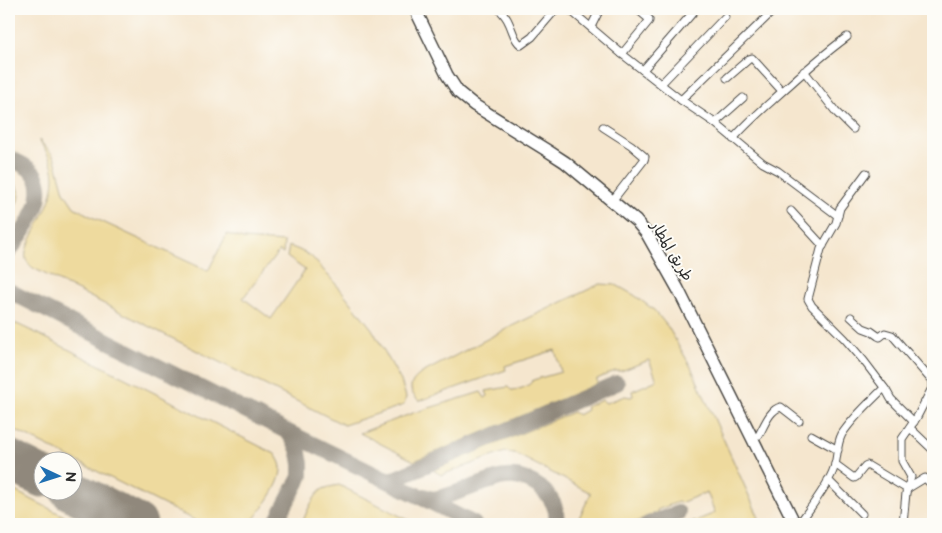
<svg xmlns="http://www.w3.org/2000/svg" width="942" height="533" font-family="'Balsamiq Sans','Playpen Sans Arabic',sans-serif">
<rect width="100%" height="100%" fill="#fdfcf7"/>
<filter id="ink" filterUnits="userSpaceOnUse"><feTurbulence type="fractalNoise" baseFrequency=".02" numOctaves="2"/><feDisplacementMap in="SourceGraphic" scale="10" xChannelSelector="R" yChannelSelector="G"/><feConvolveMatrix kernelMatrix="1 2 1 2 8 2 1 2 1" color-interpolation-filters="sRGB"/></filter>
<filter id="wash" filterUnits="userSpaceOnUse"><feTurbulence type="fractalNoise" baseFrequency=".0096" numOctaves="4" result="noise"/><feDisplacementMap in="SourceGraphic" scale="20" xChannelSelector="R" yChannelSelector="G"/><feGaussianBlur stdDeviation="1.12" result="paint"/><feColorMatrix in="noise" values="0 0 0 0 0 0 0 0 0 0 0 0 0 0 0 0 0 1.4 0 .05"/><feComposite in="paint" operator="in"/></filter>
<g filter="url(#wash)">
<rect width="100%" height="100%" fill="#f5e6ce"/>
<!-- sand -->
<g fill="#eeda9e" stroke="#8c8264">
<path d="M39 140 52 154 55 159 64 192 74 207 92 217 208 271 227 234 243 239 284 242 283 254 279 251 243 298 271 319 305 270 287 257 289 246 299 250 311 256 341 290 372 329 401 381 406 397 404 405 344 425 33 268C30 265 27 263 26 259 24 251 29 244 32 237 50 201 67 177 39 141Z"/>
<path d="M9 176 16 184 20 196 9 219Z"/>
<path d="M600 284 616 285 634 295 654 310 668 327 691 367 759 518 744 524H688L715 513 707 492 680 503 678 502 657 510 658 514 630 524H576L591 493 514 453 505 452 441 475 433 470 573 412 578 415 587 410 586 407 602 400 606 403 625 396 631 397 633 396 632 391 657 380 649 360 621 371H615L597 379V384L593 386 414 461 360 433 413 413 481 392 485 398 488 396 486 391 508 387 511 390C518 390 529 387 533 380L561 372 555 350 505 366 506 370 419 401C407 390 409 382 422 373L514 325Z"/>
<path d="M9 324H17L38 334 275 454C278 459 281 463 281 469 281 486 260 511 250 524H202L9 427Z"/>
<path d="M339 485 416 524H302C305 515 314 494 323 489 328 487 334 486 339 485Z"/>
<path d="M9 488 80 524H9Z"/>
</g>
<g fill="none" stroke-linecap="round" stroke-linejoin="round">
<!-- taxiway -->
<g stroke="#90887c" stroke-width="16">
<path d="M9 158C17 162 30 167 35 175 50 200 22 232 9 252"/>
<path d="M9 291 288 432 417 495 474 524"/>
<path d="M389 481 617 383"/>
<path d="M424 496 432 499 439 498C454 494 469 488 484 483 491 481 499 477 507 477 520 475 536 483 545 492 554 501 558 512 556 524"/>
<path d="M275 524 301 475V464L299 453 296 444 288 432"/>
<path d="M648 524 678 513"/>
</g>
<!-- runway -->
<g stroke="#90887c" stroke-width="41">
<path d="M9 460 42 477"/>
<path d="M70 490 137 524"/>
</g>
</g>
</g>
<g filter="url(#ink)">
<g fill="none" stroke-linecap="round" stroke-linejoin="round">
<defs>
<g id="street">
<path d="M499 9C503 13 507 18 509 23 513 31 514 40 521 45L532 37 556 9"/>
<path d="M569 9 622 54 681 100 715 123 763 163 778 171 838 216"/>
<path d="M591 27 600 9"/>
<path d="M622 54 649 21V19L637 9"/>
<path d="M643 70 696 9"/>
<path d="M804 71 836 112 853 129"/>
<path d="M727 78 749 59 752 58 782 91"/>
<path d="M661 84 725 17"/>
<path d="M681 100 775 9"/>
<path d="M715 123 743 98"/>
<path d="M603 127 631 145 645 157 644 160 616 196"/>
<path d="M733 139C746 124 761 111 775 98 799 76 821 56 847 37"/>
<path d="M866 173 840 208 836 223 821 249 808 299 812 306 845 339 864 361 886 390 891 399 914 422"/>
<path d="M791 211 823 246"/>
<path d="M851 317 863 328 871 331 878 336 880 337 885 333 892 335 933 382"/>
<path d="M910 428 933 450"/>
<path d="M759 435C764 426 770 409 781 407L799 421"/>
<path d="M811 435 838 450"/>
<path d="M835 464 854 478 856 477 865 466 867 465 907 489 925 478 933 486"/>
<path d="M828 480 862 514"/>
<path d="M801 521C811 507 829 484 834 468 838 457 836 445 842 434 853 417 869 403 884 388"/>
<path d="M903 524 906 493 911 477 902 461V439L917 417 933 386"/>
</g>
<path id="primary" d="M415 9 447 75 458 92 474 105 548 151 565 162 636 221 647 234 678 289 795 524"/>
</defs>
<!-- street casing -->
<use href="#street" stroke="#494743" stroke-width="9"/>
<!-- primary casing -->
<use href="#primary" stroke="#494743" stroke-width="14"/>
<!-- street -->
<use href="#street" stroke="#fff" stroke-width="7"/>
<!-- primary -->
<use href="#primary" stroke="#fff" stroke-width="11"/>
</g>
</g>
<g text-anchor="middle" stroke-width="4" stroke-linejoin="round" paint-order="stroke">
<!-- street labels -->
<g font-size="15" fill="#2b2b2b" stroke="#fdfcf7">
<text transform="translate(672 251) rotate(59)" y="5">طريق المطار</text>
</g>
</g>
<!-- margin -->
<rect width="942" height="533" fill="none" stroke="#fdfcf7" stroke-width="30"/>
<!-- north arrow -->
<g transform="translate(58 476) rotate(94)"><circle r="24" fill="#fdfcf7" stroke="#a9a8a5"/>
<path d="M0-4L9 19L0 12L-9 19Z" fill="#1f6fb2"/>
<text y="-8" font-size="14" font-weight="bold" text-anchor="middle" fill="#2b2b2b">N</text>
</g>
</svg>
